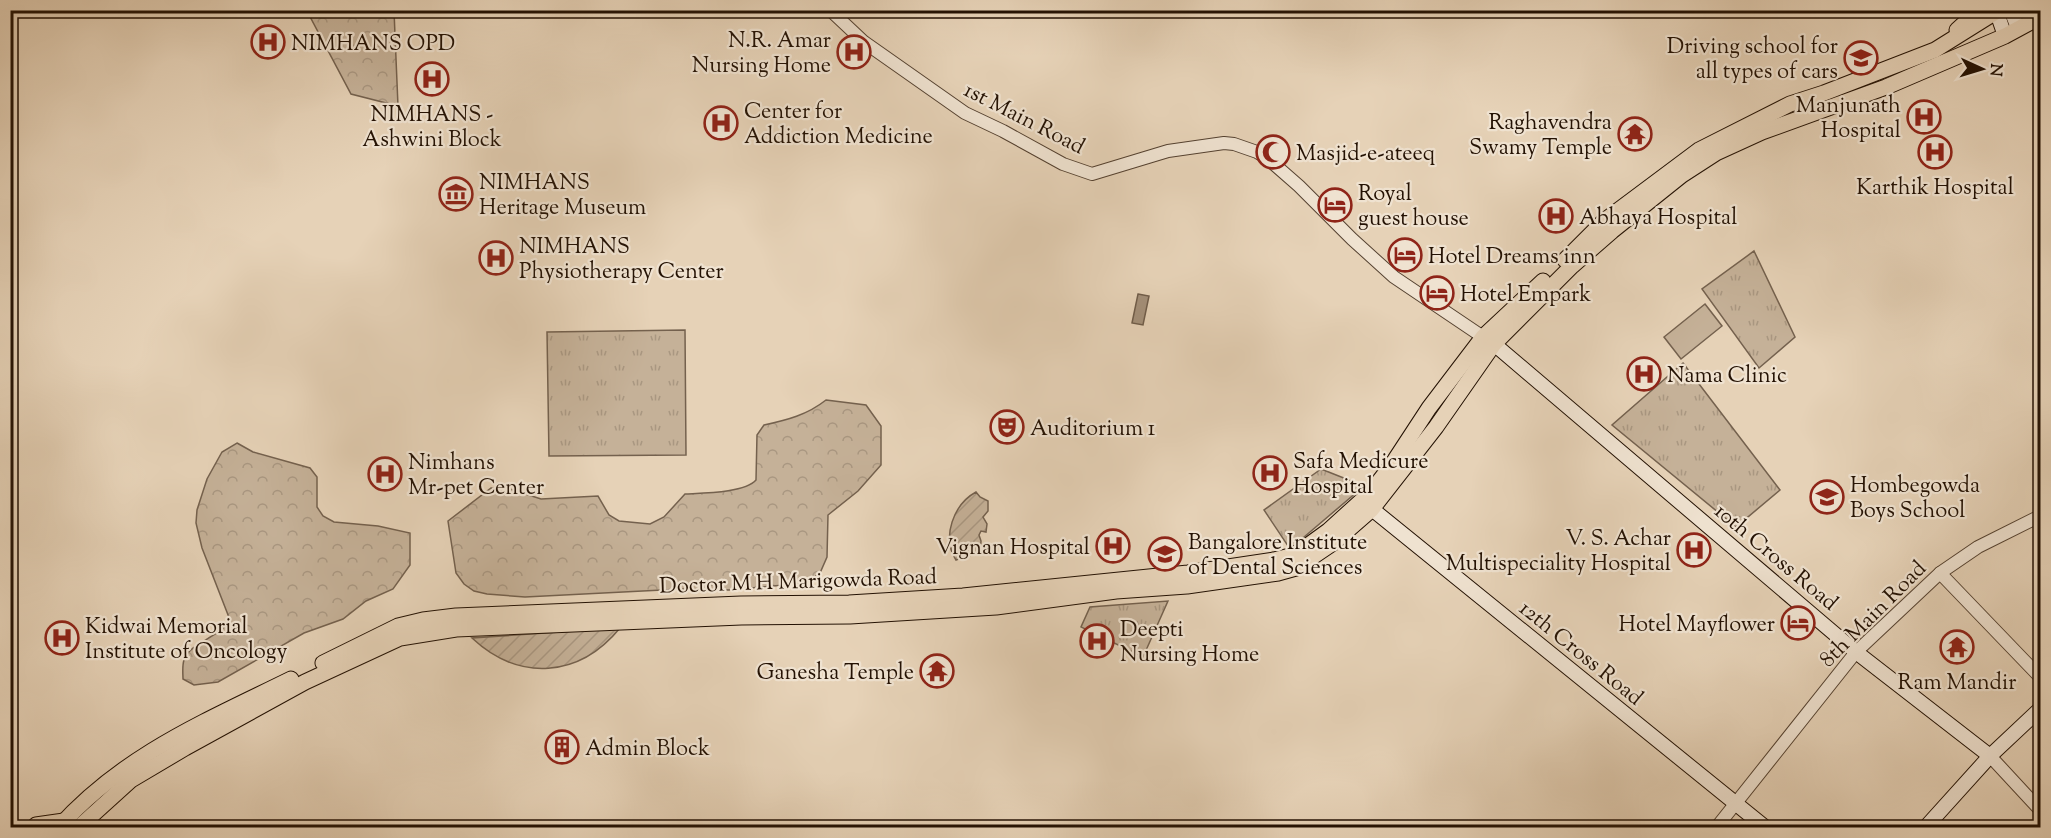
<svg xmlns="http://www.w3.org/2000/svg" width="2051" height="838" font-family="'Sorts Mill Goudy',serif">
<defs>
<pattern id="forest-crowns" width="20" height="18" patternUnits="userSpaceOnUse" patternTransform="scale(1.5)"><rect width="20" height="18" fill="#c5b198"/><path d="M2 6a3 3 0 1 1 6 0M12 15a3 3 0 1 1 6 0" fill="none" stroke="#a99781"/></pattern>
<pattern id="park-tufts" width="24" height="20" patternUnits="userSpaceOnUse" patternTransform="scale(1.5)"><rect width="24" height="20" fill="#c5b198"/><path d="M3 7l-1-3M5 7V3M7 7l1-3M15 17l-1-3M17 17v-4M19 17l1-3" fill="none" stroke="#a99781"/></pattern>
<pattern id="garden-furrows" width="10" height="10" patternUnits="userSpaceOnUse" patternTransform="scale(1.5)"><rect width="10" height="10" fill="#c5b198"/><path d="M-1 1l2-2M0 10L10 0M9 11l2-2" fill="none" stroke="#a99781"/></pattern>
</defs>
<rect width="100%" height="100%" fill="#e6d2b7"/>
<filter id="stains"><feTurbulence type="fractalNoise" baseFrequency=".00333" numOctaves="4"/><feColorMatrix values="0 0 0 0 .2 0 0 0 0 .09 0 0 0 0 .02 0 0 0 .5 -.17"/></filter>
<radialGradient id="worn" r=".72"><stop offset=".6" stop-color="#630" stop-opacity="0"/><stop offset="1" stop-color="#630" stop-opacity=".3"/></radialGradient>
<!-- forest -->
<g fill="url(#forest-crowns)" stroke="#74614e" stroke-width="1.5">
<path d="M307 11H394L398 106 351 94Z"/>
<path d="M826 400 866 405 881 426V465L858 491 828 515 827 557 820 573 806 583 729 590 682 589 525 597 487 594 474 591 464 584 456 573 448 521 491 488 510 489 541 499 598 496 609 515 619 521 650 524 664 517 685 494C702 493 745 493 756 480L757 435 764 425C787 420 807 415 826 400Z"/>
<path d="M237 443 253 452 310 468 317 477V507L323 516 334 522 378 526 410 533V565L393 589 366 601 343 619 304 633 218 682 194 685 183 679C183 674 182 666 184 660 189 643 219 638 230 620L202 548 196 523 197 510 207 479 222 452Z"/>
</g>
<!-- park -->
<g fill="url(#park-tufts)" stroke="#74614e" stroke-width="1.5">
<path d="M1754 251 1795 337 1759 368 1702 289Z"/>
<path d="M685 330 686 455 549 456 547 332Z"/>
<path d="M1683 363 1780 490 1736 527 1612 425Z"/>
<path d="M1321 469 1364 486 1290 549 1264 510Z"/>
<path d="M1168 601 1143 657 1081 627 1090 607Z"/>
</g>
<!-- garden -->
<g fill="url(#garden-furrows)" stroke="#74614e" stroke-width="1.5">
<path d="M976 492 980 497 988 501V511L983 517 987 524 986 532 981 531 979 535 981 541 980 554C974 553 970 554 966 559L961 558 956 560C941 537 954 504 976 492Z"/>
<path d="M620 628C579 678 519 682 472 638Z"/>
</g>
<!-- pitch -->
<path fill="#c5b198" stroke="#74614e" stroke-width="1.5" d="M1705 304 1722 326 1681 359 1664 337Z"/>
<!-- water -->
<path fill="#a4907a" stroke="#705d4a" stroke-width="1.5" d="M1138 294 1149 296 1143 325 1132 323Z"/>
<g fill="none" stroke-linecap="round" stroke-linejoin="round">
<defs>
<g id="tertiary">
<path d="M830 10 864 42 965 113 1003 131 1063 164 1092 174 1168 151 1224 143 1234 144 1257 152 1267 158 1299 186 1352 239 1394 277 1483 337"/>
<path d="M1940 573 2040 677"/>
<path d="M1990 756 2040 810"/>
<path d="M1716 828 1856 652 1940 573 1978 547 2040 516"/>
</g>
<g id="secondary">
<path d="M1996 10 2005 36"/>
<path d="M2011 10 2018 28"/>
<path d="M1486 339 1494 344 1856 652 1990 756"/>
<path d="M1372 509 1766 828"/>
<path d="M1925 828 1990 756 2040 709"/>
</g>
<g id="primary">
<path d="M1957 30 1968 20 1971 10"/>
<path d="M1565 260 1604 221 1699 150 1790 104 1824 93 1935 50 1999 10"/>
<path d="M323 663 398 626 423 620 456 616 741 604 849 603 963 596 1188 573 1274 560 1290 556 1299 552 1328 531 1370 493 1391 466 1429 408 1483 337 1543 281"/>
<path d="M33 828 36 825 64 821"/>
<path d="M58 828C123 755 206 721 291 679"/>
<path d="M78 828 131 780 185 748 305 682 400 638 456 629 741 617 850 616 996 607 1116 591 1187 586 1278 573 1296 568 1333 543 1372 509 1436 427 1494 344 1572 266 1612 231 1682 175 1716 153 1762 132 1886 87 2005 36 2040 17"/>
</g>
</defs>
<!-- tertiary casing -->
<use href="#tertiary" stroke="#544130" stroke-width="14"/>
<!-- secondary casing -->
<use href="#secondary" stroke="#231103" stroke-width="16"/>
<!-- primary casing -->
<use href="#primary" stroke="#231103" stroke-width="17"/>
<!-- tertiary -->
<use href="#tertiary" stroke="#efe2d0" stroke-width="12"/>
<!-- secondary -->
<use href="#secondary" stroke="#efe2d0" stroke-width="14"/>
<!-- primary -->
<use href="#primary" stroke="#e6d2b7" stroke-width="15"/>
</g>
<!-- icons -->
<defs>
<symbol id="hospital-ring" viewBox="-11 -11 22 22"><circle r="9.5" fill="#efe2d0" stroke="#8f2418" stroke-width="1.5"/><path d="M-5-5h3v3.5h4V-5h3V5h-3V1.5h-4V5h-3Z" fill="#8f2418"/></symbol>
<symbol id="school-ring" viewBox="-11 -11 22 22"><circle r="9.5" fill="#efe2d0" stroke="#8f2418" stroke-width="1.5"/><path d="M0-5L7-2L0 1L-7-2ZM-4 1L0 2.5L4 1V4Q0 6-4 4Z" fill="#8f2418"/></symbol>
<symbol id="temple-ring" viewBox="-11 -11 22 22"><circle r="9.5" fill="#efe2d0" stroke="#8f2418" stroke-width="1.5"/><path d="M0-6L5-2H3V0L6.5 2.5H4V6H1.5V3h-3V6H-4V2.5H-6.5L-3 0V-2H-5Z" fill="#8f2418"/></symbol>
<symbol id="mosque-ring" viewBox="-11 -11 22 22"><circle r="9.5" fill="#efe2d0" stroke="#8f2418" stroke-width="1.5"/><path d="M3.5-4.9A6 6 0 1 0 3.5 4.9A5 5 0 1 1 3.5-4.9Z" fill="#8f2418"/></symbol>
<symbol id="museum-ring" viewBox="-11 -11 22 22"><circle r="9.5" fill="#efe2d0" stroke="#8f2418" stroke-width="1.5"/><path d="M0-6L6-3V-2H-6V-3ZM-5-1h2V3h-2ZM-1-1h2V3h-2ZM3-1h2V3H3ZM-6 4H6V6H-6Z" fill="#8f2418"/></symbol>
<symbol id="hotel-ring" viewBox="-11 -11 22 22"><circle r="9.5" fill="#efe2d0" stroke="#8f2418" stroke-width="1.5"/><path d="M-6-4.5h1.5V1H6V5H4.5V3h-9V5H-6ZM-4 0a1.8 1.8 0 1 1 3.6 0ZM.5 0V-2.5h3Q6-2.5 6 0Z" fill="#8f2418"/></symbol>
<symbol id="theatre-ring" viewBox="-11 -11 22 22"><circle r="9.5" fill="#efe2d0" stroke="#8f2418" stroke-width="1.5"/><path d="M-5-5.5Q0-4 5-5.5V0Q5 5 0 6Q-5 5-5 0ZM-3.3-2.5H-1v1.5H-3.3ZM1-2.5H3.3v1.5H1ZM-2.8 1Q0 5.5 2.8 1Z" fill="#8f2418"/></symbol>
<symbol id="university-ring" viewBox="-11 -11 22 22"><circle r="9.5" fill="#efe2d0" stroke="#8f2418" stroke-width="1.5"/><path d="M0-5L7-2L0 1L-7-2ZM-4 1L0 2.5L4 1V4Q0 6-4 4Z" fill="#8f2418"/></symbol>
<symbol id="building-ring" viewBox="-11 -11 22 22"><circle r="9.5" fill="#efe2d0" stroke="#8f2418" stroke-width="1.5"/><path d="M-4-6H4V6H1V3H-1V6H-4ZM-2.5-4.3h1.7v1.8h-1.7ZM.8-4.3h1.7v1.8H.8ZM-2.5-1h1.7V.8h-1.7ZM.8-1h1.7V.8H.8Z" fill="#8f2418"/></symbol>
</defs>
<g fill-rule="evenodd">
<use href="#hospital-ring" x="249" y="23" width="38" height="38"/>
<use href="#hospital-ring" x="835" y="33" width="38" height="38"/>
<use href="#school-ring" x="1842" y="39" width="38" height="38"/>
<use href="#hospital-ring" x="413" y="60" width="38" height="38"/>
<use href="#hospital-ring" x="1905" y="98" width="38" height="38"/>
<use href="#hospital-ring" x="702" y="104" width="38" height="38"/>
<use href="#temple-ring" x="1616" y="115" width="38" height="38"/>
<use href="#mosque-ring" x="1254" y="133" width="38" height="38"/>
<use href="#hospital-ring" x="1916" y="133" width="38" height="38"/>
<use href="#museum-ring" x="437" y="175" width="38" height="38"/>
<use href="#hotel-ring" x="1316" y="186" width="38" height="38"/>
<use href="#hospital-ring" x="1537" y="197" width="38" height="38"/>
<use href="#hotel-ring" x="1386" y="236" width="38" height="38"/>
<use href="#hospital-ring" x="477" y="239" width="38" height="38"/>
<use href="#hotel-ring" x="1418" y="274" width="38" height="38"/>
<use href="#hospital-ring" x="1625" y="355" width="38" height="38"/>
<use href="#theatre-ring" x="988" y="408" width="38" height="38"/>
<use href="#hospital-ring" x="1251" y="454" width="38" height="38"/>
<use href="#hospital-ring" x="366" y="455" width="38" height="38"/>
<use href="#school-ring" x="1808" y="478" width="38" height="38"/>
<use href="#hospital-ring" x="1094" y="527" width="38" height="38"/>
<use href="#hospital-ring" x="1675" y="531" width="38" height="38"/>
<use href="#university-ring" x="1146" y="535" width="38" height="38"/>
<use href="#hotel-ring" x="1779" y="604" width="38" height="38"/>
<use href="#hospital-ring" x="43" y="619" width="38" height="38"/>
<use href="#hospital-ring" x="1078" y="622" width="38" height="38"/>
<use href="#temple-ring" x="1938" y="628" width="38" height="38"/>
<use href="#temple-ring" x="918" y="652" width="38" height="38"/>
<use href="#building-ring" x="543" y="728" width="38" height="38"/>
</g>
<g text-anchor="middle" stroke-width="4.5" stroke-linejoin="round" paint-order="stroke">
<!-- poi labels -->
<g font-size="22" fill="#231103" stroke="#efe2d0" text-anchor="start">
<text x="831" y="47" text-anchor="end">N.R. Amar<tspan x="831" dy="25">Nursing Home</tspan></text>
<text x="291" y="50">NIMHANS OPD</text>
<text x="1838" y="53" text-anchor="end">Driving school for<tspan x="1838" dy="25">all types of cars</tspan></text>
<text x="1901" y="112" text-anchor="end">Manjunath<tspan x="1901" dy="25">Hospital</tspan></text>
<text x="744" y="118">Center for<tspan x="744" dy="25">Addiction Medicine</tspan></text>
<text x="432" y="121" text-anchor="middle">NIMHANS -<tspan x="432" dy="25">Ashwini Block</tspan></text>
<text x="1612" y="129" text-anchor="end">Raghavendra<tspan x="1612" dy="25">Swamy Temple</tspan></text>
<text x="1296" y="160">Masjid-e-ateeq</text>
<text x="479" y="189">NIMHANS<tspan x="479" dy="25">Heritage Museum</tspan></text>
<text x="1935" y="194" text-anchor="middle">Karthik Hospital</text>
<text x="1358" y="200">Royal<tspan x="1358" dy="25">guest house</tspan></text>
<text x="1579" y="224">Abhaya Hospital</text>
<text x="519" y="253">NIMHANS<tspan x="519" dy="25">Physiotherapy Center</tspan></text>
<text x="1428" y="263">Hotel Dreams inn</text>
<text x="1460" y="301">Hotel Empark</text>
<text x="1667" y="382">Nama Clinic</text>
<text x="1030" y="435">Auditorium 1</text>
<text x="1293" y="468">Safa Medicure<tspan x="1293" dy="25">Hospital</tspan></text>
<text x="408" y="469">Nimhans<tspan x="408" dy="25">Mr-pet Center</tspan></text>
<text x="1850" y="492">Hombegowda<tspan x="1850" dy="25">Boys School</tspan></text>
<text x="1671" y="545" text-anchor="end">V. S. Achar<tspan x="1671" dy="25">Multispeciality Hospital</tspan></text>
<text x="1188" y="549">Bangalore Institute<tspan x="1188" dy="25">of Dental Sciences</tspan></text>
<text x="1090" y="554" text-anchor="end">Vignan Hospital</text>
<text x="1775" y="631" text-anchor="end">Hotel Mayflower</text>
<text x="85" y="633">Kidwai Memorial<tspan x="85" dy="25">Institute of Oncology</tspan></text>
<text x="1120" y="636">Deepti<tspan x="1120" dy="25">Nursing Home</tspan></text>
<text x="914" y="679" text-anchor="end">Ganesha Temple</text>
<text x="1957" y="689" text-anchor="middle">Ram Mandir</text>
<text x="585" y="755">Admin Block</text>
</g>
<!-- street labels -->
<g font-size="22" fill="#231103" stroke="#efe2d0">
<text transform="translate(1025 117) rotate(27)" y="8">1st Main Road</text>
<text transform="translate(1777 556) rotate(40)" y="8">10th Cross Road</text>
<text transform="translate(798 580) rotate(-2)" y="8">Doctor M H Marigowda Road</text>
<text transform="translate(1872 613) rotate(-45)" y="8">8th Main Road</text>
<text transform="translate(1582 652) rotate(39)" y="8">12th Cross Road</text>
</g>
</g>
<!-- margin -->
<rect width="2051" height="838" fill="none" stroke="#e6d2b7" stroke-width="36"/>
<rect x="12" y="12" width="2027" height="814" fill="none" stroke="#231103" stroke-width="3"/>
<rect x="18" y="18" width="2015" height="802" fill="none" stroke="#231103" stroke-width="1.5"/>
<!-- north arrow -->
<g transform="translate(1982 69) rotate(94)" stroke="#efe2d0" stroke-width="4.5" paint-order="stroke">
<path d="M0-4.5L10 22L0 15L-10 22Z" fill="#231103"/>
<text y="-9" font-size="16" font-weight="bold" text-anchor="middle" fill="#231103">N</text>
</g>
<rect width="100%" height="100%" filter="url(#stains)"/>
<rect width="100%" height="100%" fill="url(#worn)"/>
</svg>
